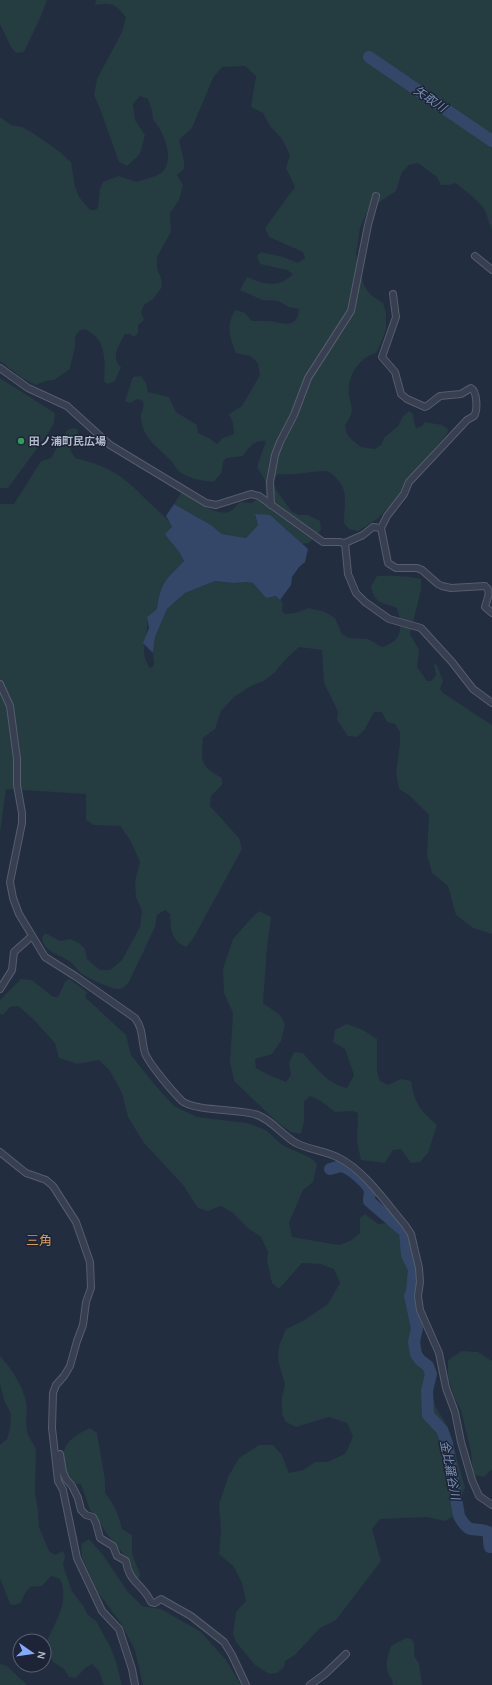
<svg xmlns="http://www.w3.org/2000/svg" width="492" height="1685" font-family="Karla,'Noto Sans JP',sans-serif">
<rect width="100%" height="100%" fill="#232d40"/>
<!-- green -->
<g fill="#253c41">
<path d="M0 0H47L41 16 24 52 16 53 11 47 0 24Z"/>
<path d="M96 0H492V229C488 223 488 215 484 209 477 199 465 191 456 183L448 185H441L437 177 418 163 409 165 402 172 396 191 368 210 360 228 356 254 364 286 371 295 383 303 386 313V329L381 343 376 353C362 357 350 371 349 387 347 405 359 407 345 425L347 434 351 439 361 447 375 449 381 445 385 437 398 426 403 416 409 411 413 414 414 422 416 428 422 426 425 422 442 425 448 429 447 434 407 480 397 499 377 519 358 531 349 529 344 523C344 499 351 488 328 471 311 471 294 476 278 474L273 480 276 490 292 512 299 515H308L320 521 321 530 309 543 301 544 286 529 255 515 258 525 246 538 222 534 211 525 174 504 181 493H185C197 500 216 518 231 511 234 509 237 504 240 502L252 503 257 499H267L265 480 257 467 266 441C255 439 248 448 243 456L226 458 223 462 222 472 214 482C203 481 191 479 181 473 177 471 175 465 171 461 159 448 143 439 141 419 140 413 145 408 143 401L137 399 130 403 125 401 133 377 141 376 146 383 148 392 169 397 176 412 197 425 198 433 209 438 217 444 223 438 234 434 233 423 229 414 242 406 260 375 258 363 250 356 236 353C229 335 226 328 235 310L245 313 252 321C257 321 263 321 268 321 282 322 297 331 299 309L289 307 278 301 262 300 240 290 247 277C265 284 278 289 293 274L287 270 260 264 257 256 261 252 283 257 298 263 305 258 303 252 269 237 265 228 295 187 286 168 290 155 282 139 270 126 263 113 251 107 256 76 245 66 222 67 213 78 192 128 179 140 184 161V169L177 175 183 185 179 200 170 213 171 232 157 257V269L161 278 162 287 153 299 144 305 141 312 144 320 138 325V333L134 337 130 334H125C119 346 110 357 121 367L115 381 107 384 104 381C105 368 106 347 96 337 93 334 89 331 85 329L79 331 75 337C76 350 72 357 70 369L54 380 45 381 36 385 22 378 0 361V117L11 125 22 127 33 133 60 152 71 162 75 187 79 197 90 210H95L98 208 100 188 103 182 119 176 137 182C144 179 155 177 161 173 176 161 164 131 153 120L152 111 148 99 140 96 133 104 135 120 145 135 140 154 127 166 119 162 100 109 94 95 97 79 122 32 126 17C121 12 116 4 108 4 103 3 100 6 95 4Z"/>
<path d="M0 378 55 413 54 423 49 432 8 488H0Z"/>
<path d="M74 428 78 430 77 438 70 450 75 458C113 467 124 477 151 504 160 513 165 515 172 527L169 540 179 549 184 561C166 578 160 583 157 609L147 617C150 636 137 650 150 668L154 665 153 653 155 637 167 609 185 593 215 581 233 583 247 582 253 583 266 598 276 596 283 603 282 611 285 614 295 613 309 608 325 612 335 618 342 634 349 638 368 639 382 647C404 640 402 627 397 608 382 602 374 604 371 586L377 576C388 575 411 576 421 579V590L410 634 419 650 417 667 427 681H431L436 675 434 664 437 665 443 681 440 689 443 693 492 725V934L473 928 456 915 448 886 432 873 427 855 429 815 410 796 399 789 396 772 400 744V732L395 724 387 722 382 712H374L365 729 357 737 348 736 337 720 338 712 336 707 324 683 322 650 299 647 286 659 274 673 264 681 251 686 234 697 221 711 215 729 203 738C201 762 200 766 222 778V785L211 796 210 806 239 838 242 849 193 939 186 947C170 939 171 930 170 914L165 910 157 915 155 927 129 982C126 985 124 988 119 989 113 990 88 978 82 974 77 970 74 964 69 961 59 954 44 952 42 938L45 933 60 941 70 939 79 943 85 949 87 959 100 970H110L122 960 140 927 142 911 136 897 135 881 140 862 130 840 120 826 94 825 86 820V794L6 789 0 833V504H14L41 461 51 458 67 430Z"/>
<path d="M259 911 271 917 267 948 263 1003 280 1015 285 1024 281 1041 272 1054 255 1059 256 1068 269 1075 286 1082 291 1075 289 1063 294 1052 303 1053C315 1067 328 1084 347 1088L354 1075 345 1049 333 1042 335 1030 347 1024 363 1030 377 1039V1071L380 1081 388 1085 401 1079 411 1081C415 1104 420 1110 437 1125L428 1153 420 1162 411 1163 401 1149 393 1150 385 1163 361 1160 357 1142 358 1113 352 1111 335 1112 321 1101 310 1096 304 1102V1121L301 1134 291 1132 277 1122 234 1081 230 1062 233 1013 224 993 223 969 233 939 247 923Z"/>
<path d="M21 979 32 980 53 997H58L65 982 69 979 87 992 85 997 126 1035 131 1055 154 1084 174 1106 197 1117 247 1123 266 1130 282 1145 311 1158 317 1164 313 1182 303 1190 289 1223 292 1237 339 1245 350 1241 360 1233V1218L365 1214 378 1224 390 1223 401 1237 403 1254 410 1269V1290L405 1303 429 1375 435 1406 448 1427 465 1487 454 1516 445 1521 427 1517 380 1519 372 1529 381 1561 336 1620 320 1628 295 1655 285 1661 284 1667 277 1673 269 1674 255 1665 236 1642 233 1633 236 1612 246 1601 242 1583 234 1567 219 1554 221 1531 219 1504 228 1477 239 1458 259 1445H273L282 1455 289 1473 303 1470 315 1462H327L345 1454 353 1437 347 1423 329 1417 296 1427 286 1422 282 1414V1397L285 1385 278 1360 279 1346 286 1329 303 1321 328 1304 340 1283 334 1269 320 1264 302 1263 279 1289 272 1283 267 1261 268 1252 261 1237 248 1228 233 1213 221 1206 208 1211 198 1208 183 1185 144 1143 128 1117 122 1093 110 1071 99 1060 77 1064 59 1058 55 1043 33 1019 18 1006 10 1007 3 1015 0 1014V1000Z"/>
<path d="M462 1351 478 1352 492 1361V1469L484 1477 475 1475 473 1472 471 1452 461 1410 454 1397 448 1377V1360Z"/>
<path d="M0 1356C11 1368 23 1386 26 1402 28 1412 25 1422 27 1431 29 1439 34 1443 36 1450L35 1493 38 1510 39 1527 49 1551 55 1555 63 1551 65 1556 63 1565 72 1591 84 1607 87 1614 96 1621 111 1648 116 1662 122 1685H104L99 1671 92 1664 84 1669 76 1678 69 1677 64 1669 53 1662 46 1643C55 1622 70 1602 60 1579L51 1576 42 1586 30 1587 24 1595 21 1603 14 1605 10 1604 0 1578V1445L7 1439 10 1429 11 1414 4 1400 0 1384Z"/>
<path d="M90 1428 97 1433 105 1480V1493C114 1504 119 1514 122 1529L132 1535V1554L140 1574 139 1579 133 1575 128 1560 114 1542 106 1533 96 1515 90 1510 81 1484C78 1484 76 1484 74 1483 65 1479 61 1456 65 1448 70 1437 80 1433 90 1428Z"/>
<path d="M89 1539 103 1555 127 1591 142 1606 161 1609 201 1632 226 1660 241 1685H143L135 1650 120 1622 97 1591 82 1557 81 1544Z"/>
<path d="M406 1638 411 1639 414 1642V1656L419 1663 422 1685H393C393 1680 390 1677 388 1673 385 1663 388 1655 391 1646Z"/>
<path d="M0 1664 7 1666 27 1685H0Z"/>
</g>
<!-- water -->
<path fill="#354768" d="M174 504 211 525 222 534 246 538 258 525 255 514 270 515 308 549 305 562 299 567 292 577 291 585 280 600 276 596 266 598 253 583 247 582 233 583 215 581 185 593 167 609 155 637 153 653 143 643 149 628 147 617 157 609C160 583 166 579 184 561 178 547 172 545 165 534L172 527 166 516Z"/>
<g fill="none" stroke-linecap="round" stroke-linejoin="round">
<!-- river -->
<g stroke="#354768" stroke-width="12">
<path d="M369 57 492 141"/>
<path d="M330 1169 341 1166C349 1167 368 1183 370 1191 370 1194 369 1198 369 1201L405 1232 407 1255 414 1269 412 1292 410 1296 417 1328 414 1342 416 1354 420 1360 428 1366 431 1374 427 1391 428 1415 442 1430 447 1443 459 1516C471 1537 473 1525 488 1532 490 1537 488 1541 490 1547H492"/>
</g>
<defs>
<g id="street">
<path d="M475 256 492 270"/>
<path d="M393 294 396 317 382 357 395 372 401 394 407 399 425 407 427 406 440 396 461 394 471 388C477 391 478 410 474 416L467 420 409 482 404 494 387 516 381 528 388 563 396 568H417L422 570 438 584 442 586 451 588 485 586C492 591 487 599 485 607L492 613"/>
<path d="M0 368 28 388 67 406 110 445 206 503 216 505 251 494 259 496 323 542H339L345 543 363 535 373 527 381 528"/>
<path d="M271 505 270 482 275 455 280 442 294 415 308 378 351 311 368 225 376 196"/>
<path d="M345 543 348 574 356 593 365 602 389 619 421 628 452 662 473 689 492 703"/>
<path d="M0 684 10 706 17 759V785L22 813V823L10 882 13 898 19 914 45 957 75 976 135 1018C144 1030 141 1040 145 1053 149 1064 173 1092 182 1101 194 1111 237 1109 254 1114 270 1118 282 1135 296 1143 310 1150 326 1151 339 1158 364 1170 387 1204 405 1225L411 1234 419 1268 420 1282 418 1296 420 1310 439 1353 446 1388 455 1412 461 1442 472 1480 479 1496 492 1505"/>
<path d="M0 989 12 970 14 952 32 936"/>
<path d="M0 1152 26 1173 46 1180 53 1186 76 1222 90 1262 91 1288 86 1302 83 1325 77 1341 70 1366 64 1376 56 1385 53 1393 52 1428 58 1481 63 1490 77 1558 102 1611 119 1629 132 1669 135 1685"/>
<path d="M60 1454 63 1472 66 1479 72 1486 78 1498 81 1510 86 1515 93 1517 96 1523 100 1538 113 1546 117 1556 126 1561C129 1583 143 1584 151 1602L155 1603 161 1599 191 1616 224 1642 232 1655 246 1685"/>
<path d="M310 1685 325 1674 346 1654"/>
</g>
</defs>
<!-- street casing -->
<use href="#street" stroke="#555d6e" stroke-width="8"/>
<!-- street -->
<use href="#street" stroke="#373f50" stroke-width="6"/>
</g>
<!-- markers -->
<circle fill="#2e9e5b" stroke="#1c2435" stroke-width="1.5" cx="21" cy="441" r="4"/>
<g text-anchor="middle" stroke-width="3" stroke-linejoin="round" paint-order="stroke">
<!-- poi labels -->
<g font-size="11" font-weight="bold" fill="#b3bacb" stroke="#1c2435" text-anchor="start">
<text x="29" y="445">田ノ浦町民広場</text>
</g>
<!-- water labels -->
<g font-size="12" font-style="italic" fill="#798eb4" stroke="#1c2435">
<text transform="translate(430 99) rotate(34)" y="4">矢取川</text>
<text transform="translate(450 1470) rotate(79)" y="4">金比羅谷川</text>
</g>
<!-- quarter labels -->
<g font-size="13" fill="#dc9e5c" stroke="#1c2435">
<text x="39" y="1245">三角</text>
</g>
</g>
<!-- north arrow -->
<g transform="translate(32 1653) rotate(103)"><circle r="19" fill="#1c2435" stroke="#586071"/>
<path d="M0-3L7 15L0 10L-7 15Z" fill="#84aaff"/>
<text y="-6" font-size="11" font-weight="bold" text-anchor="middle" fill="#b3bacb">N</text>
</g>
</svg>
